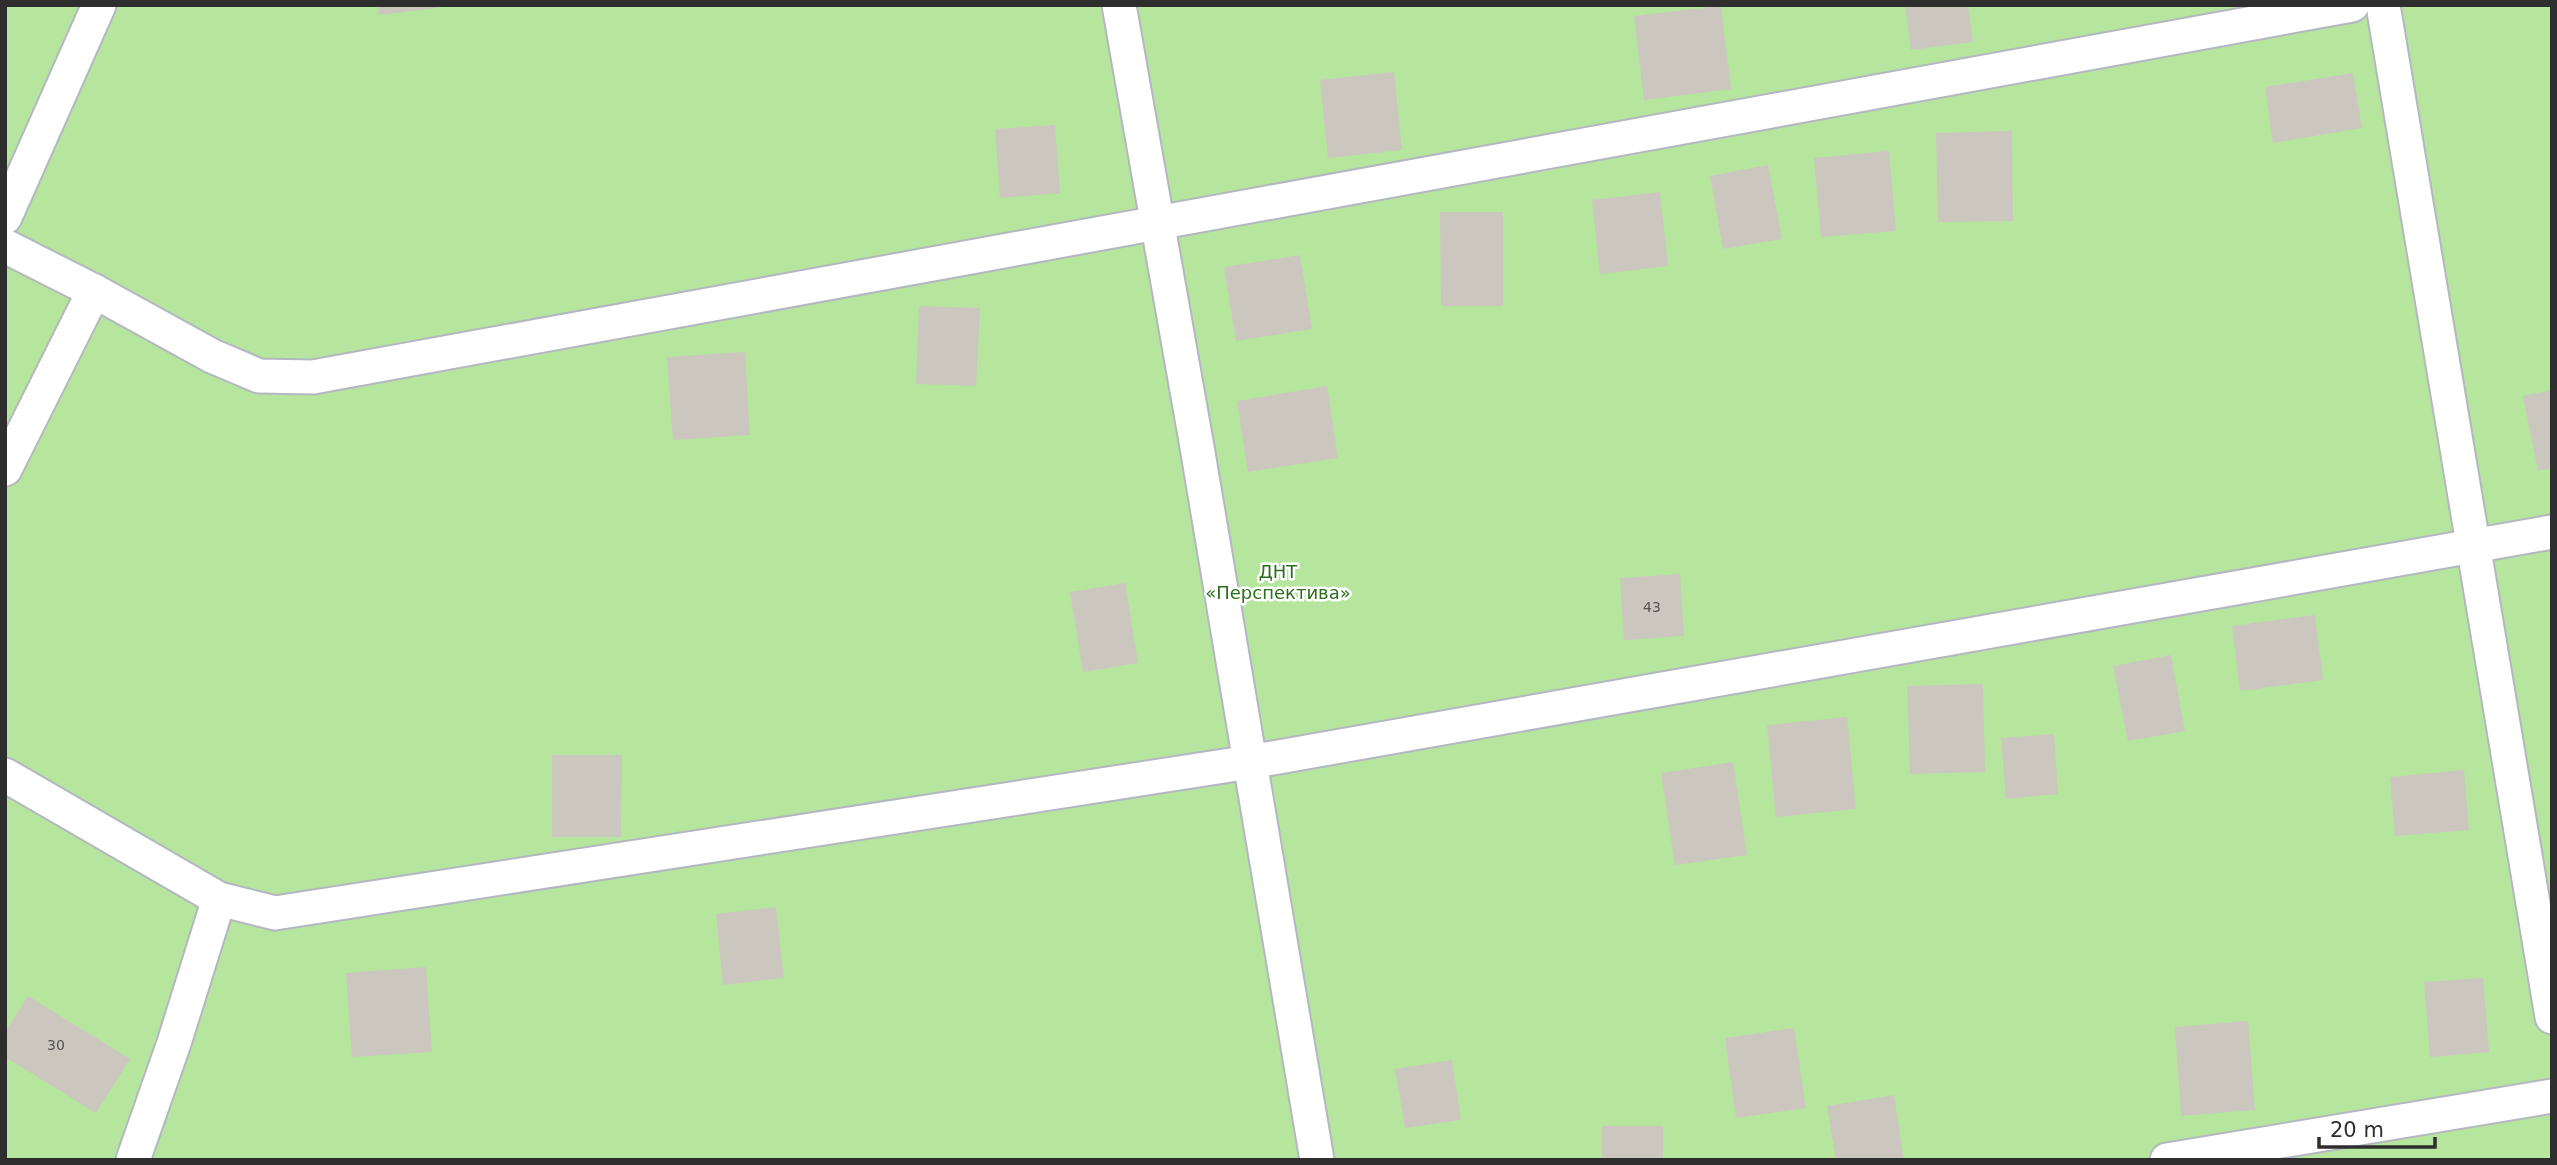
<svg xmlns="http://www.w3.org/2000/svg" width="2557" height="1165" font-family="'DejaVu Sans',sans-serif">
<rect width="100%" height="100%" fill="#efe9e1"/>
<!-- green -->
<rect fill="#b6e59e" x="5" y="5" width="2547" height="1155"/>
<!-- building -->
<g fill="#cbc7bf">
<path d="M378 5H437V8L379 15Z"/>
<path d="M1905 5H1968L1973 42 1911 50Z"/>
<path d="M1721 6 1731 89 1644 100 1634 16Z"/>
<path d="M1394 72 1402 150 1328 158 1320 80Z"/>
<path d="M2353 73 2362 128 2273 143 2265 87Z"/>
<path d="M1055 125 1060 193 1000 198 995 129Z"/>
<path d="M2012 131 2013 221 1938 222 1936 133Z"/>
<path d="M1889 151 1896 231 1821 237 1814 158Z"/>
<path d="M1768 165 1782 239 1723 249 1710 176Z"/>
<path d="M1660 192 1668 266 1600 274 1592 200Z"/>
<path d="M1440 212H1503V306H1441Z"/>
<path d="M1300 255 1312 329 1236 341 1224 267Z"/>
<path d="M919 306 980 308 976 386 916 384Z"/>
<path d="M745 352 750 435 673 440 667 357Z"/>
<path d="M1327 386 1338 458 1248 472 1237 401Z"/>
<path d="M2552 390V468L2538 471 2523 396Z"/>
<path d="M1680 574 1684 636 1624 640 1620 578Z"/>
<path d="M1125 583 1138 663 1083 672 1070 592Z"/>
<path d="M2315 615 2323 680 2240 691 2232 626Z"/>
<path d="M2171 655 2185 731 2128 741 2113 666Z"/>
<path d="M1983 684 1985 772 1910 774 1907 686Z"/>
<path d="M1847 717 1856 809 1776 817 1767 725Z"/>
<path d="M2054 734 2058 794 2006 799 2001 738Z"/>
<path d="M552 755H622L621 837H552Z"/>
<path d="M1733 762 1747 855 1675 865 1661 773Z"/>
<path d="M2464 770 2469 830 2395 836 2390 777Z"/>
<path d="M776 907 784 978 723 985 716 914Z"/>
<path d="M426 967 432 1052 352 1057 346 973Z"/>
<path d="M2483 978 2489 1052 2430 1057 2424 982Z"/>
<path d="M28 996 130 1059 96 1113 5 1057V1032Z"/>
<path d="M2248 1021 2255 1110 2181 1116 2175 1027Z"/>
<path d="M1794 1028 1806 1108 1736 1118 1725 1038Z"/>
<path d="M1452 1060 1461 1120 1405 1128 1395 1069Z"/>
<path d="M1894 1095 1904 1160H1836L1827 1106Z"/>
<rect x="1602" y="1126" width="61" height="34"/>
</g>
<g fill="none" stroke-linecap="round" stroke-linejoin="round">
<defs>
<g id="street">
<path d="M1119 5 1197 447 1317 1160"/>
<path d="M2383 5 2552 1017"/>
<path d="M5 217 99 5"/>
<path d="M5 246 94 291 212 356 259 376 313 377 2352 5"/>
<path d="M5 469 94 291"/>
<path d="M5 775 219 899 275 913 1250 762 2552 532"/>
<path d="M133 1160 174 1043 219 899"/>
<path d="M2167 1160 2552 1096"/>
</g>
</defs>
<!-- street casing -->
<use href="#street" stroke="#b4b7c1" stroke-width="37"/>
<!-- street -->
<use href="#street" stroke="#fff" stroke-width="33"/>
</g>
<g text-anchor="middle" stroke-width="5" stroke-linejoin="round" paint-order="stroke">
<!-- number labels -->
<g font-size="14" fill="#555452">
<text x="1652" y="612">43</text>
<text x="56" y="1050">30</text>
</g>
<!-- park labels -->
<g font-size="18" fill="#2c6e1b" stroke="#fff">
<text x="1278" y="578">ДНТ<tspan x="1278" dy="21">«Перспектива»</tspan></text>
</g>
</g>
<!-- border -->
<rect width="2557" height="1165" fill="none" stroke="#2e2e2e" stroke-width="14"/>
<!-- scale -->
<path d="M2319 1137v10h116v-10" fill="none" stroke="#2e2e2e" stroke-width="3.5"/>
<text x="2330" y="1137" font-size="21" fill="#2e2e2e" stroke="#ffffff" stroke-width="5" paint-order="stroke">20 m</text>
</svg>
